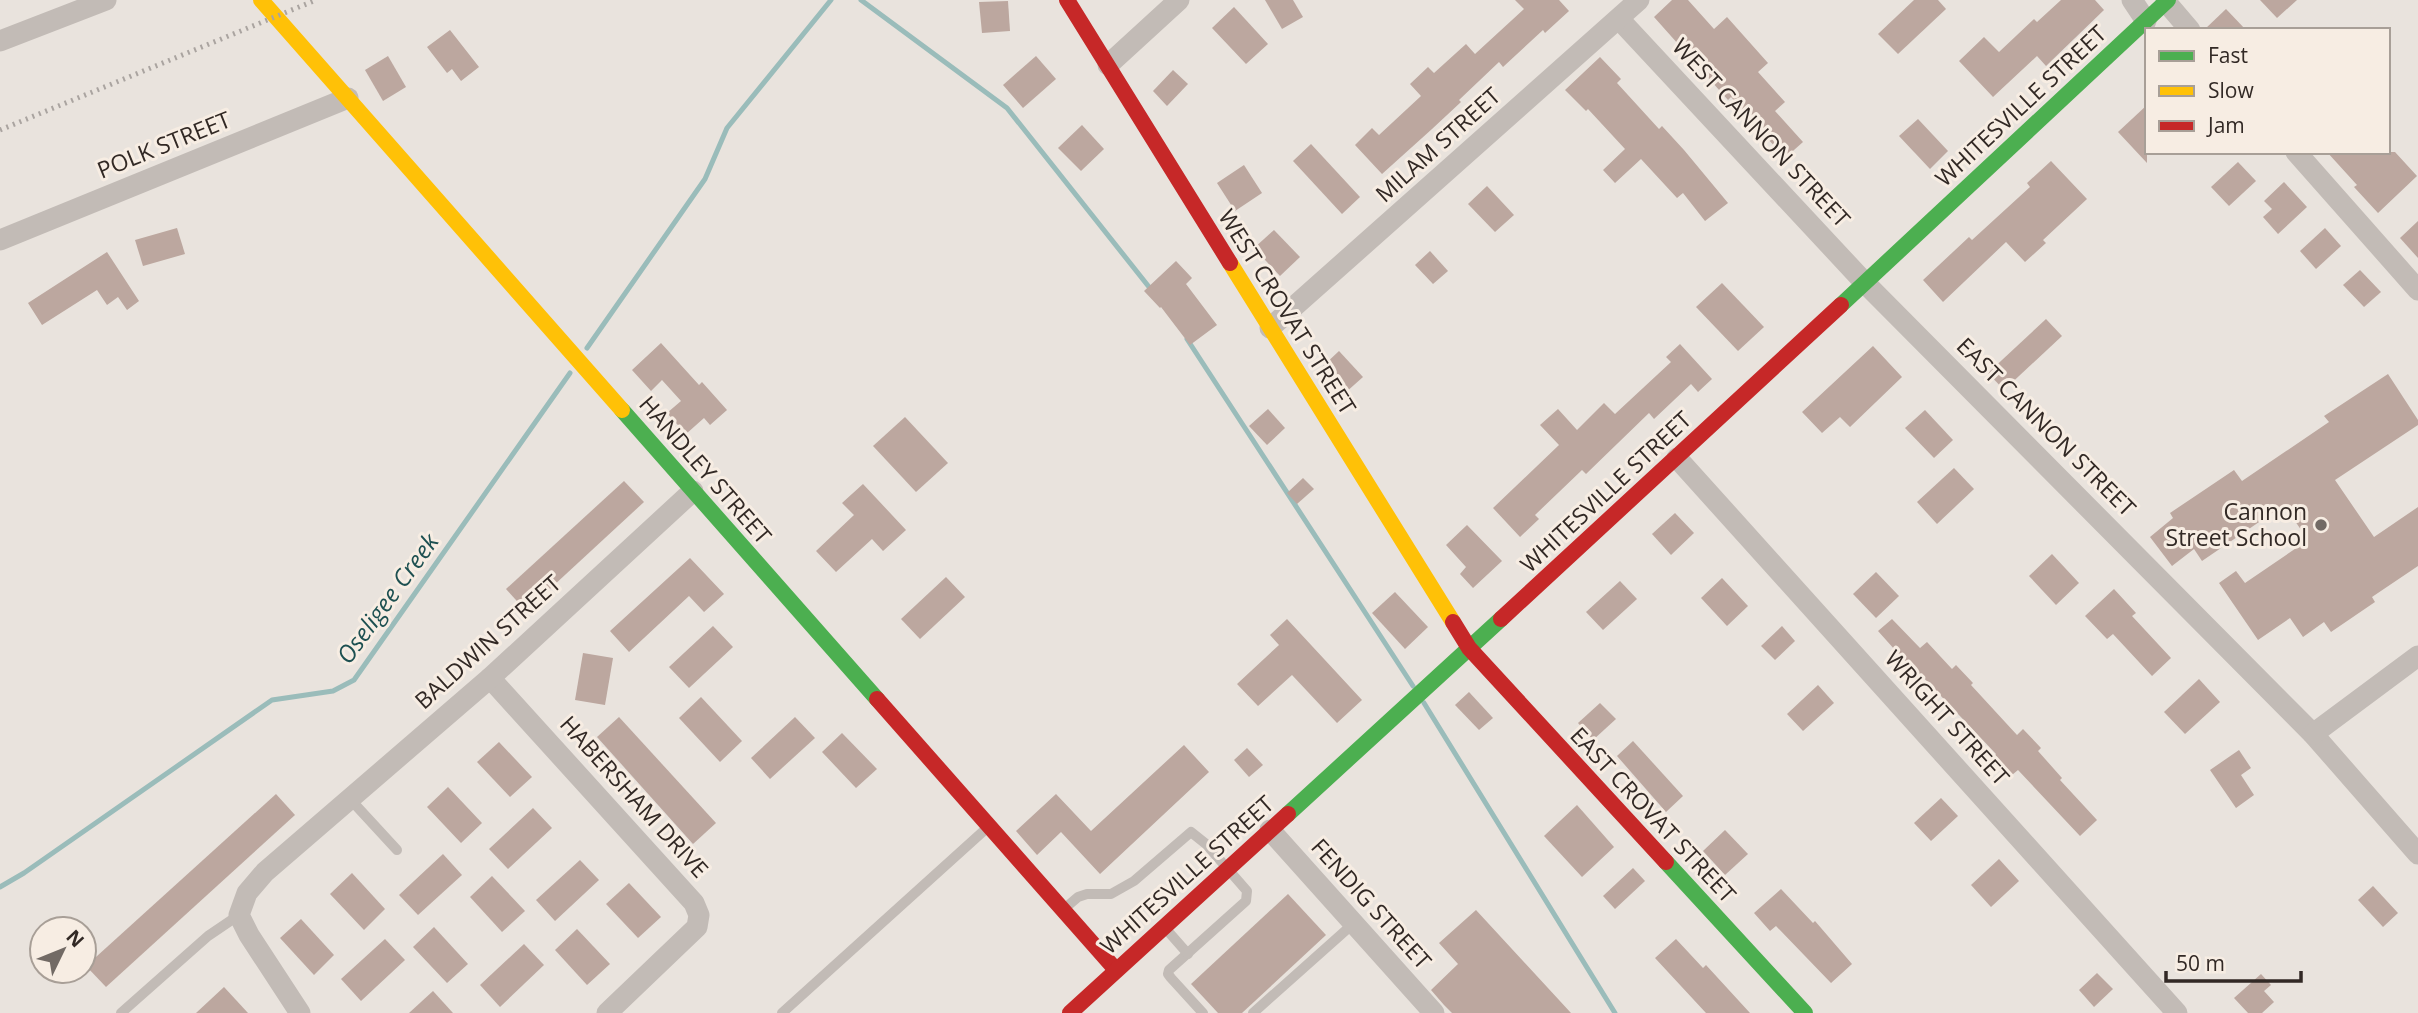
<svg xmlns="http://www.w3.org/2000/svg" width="2418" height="1013" font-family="'Open Sans',sans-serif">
<rect width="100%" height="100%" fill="#e9e3dd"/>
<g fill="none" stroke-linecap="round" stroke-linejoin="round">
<!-- stream -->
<g stroke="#9abcba" stroke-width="5">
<path d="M861 0 1007 108 1153 292"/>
<path d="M1187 339 1413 686"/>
<path d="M587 348 705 179 727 128 831 0"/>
<path d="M1424 703 1615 1013"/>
<path d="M0 887 24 873 272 700 333 691 354 680 570 373"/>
</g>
</g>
<!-- building -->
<g fill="#bca79f">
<path d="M1265 0H1293L1303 17 1282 29Z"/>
<path d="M1515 0H1559L1569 11 1545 33 1543 30 1503 67 1499 62 1459 100 1461 102 1432 129 1382 174 1355 145 1372 128 1379 135 1421 96 1410 84 1428 67 1434 73 1466 44 1475 54 1524 9Z"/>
<path d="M1672 0H1688L1714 29 1727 17 1768 63 1758 72 1785 102 1775 111 1803 142 1785 158 1768 139 1769 137 1731 97 1728 100 1654 17Z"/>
<path d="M1914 0H1938L1946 9 1898 54 1878 34Z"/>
<path d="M2061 0H2095L2104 10 2046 66 2037 56 1993 97 1959 61 1984 37 1999 52 2034 19 2037 22Z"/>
<path d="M2260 0H2297L2277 18Z"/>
<path d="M1008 1 1010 31 982 33 979 2Z"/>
<path d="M1234 7 1268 44 1246 64 1212 28Z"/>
<path d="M2226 9 2246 30H2204Z"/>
<path d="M450 30 479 67 461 81 452 69 447 73 427 47Z"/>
<path d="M388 56 406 87 383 101 365 70Z"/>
<path d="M1036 56 1056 79 1023 108 1003 85Z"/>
<path d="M1600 57 1621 79 1617 83 1659 129 1662 126 1684 150 1728 203 1705 221 1683 193 1677 198 1641 159 1615 183 1603 170 1625 149 1588 109 1586 111 1565 90Z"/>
<path d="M1173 70 1188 84 1167 106 1153 91Z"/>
<path d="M2147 105V163L2118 132Z"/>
<path d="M1918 119 1948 151 1930 169 1899 136Z"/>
<path d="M1082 125 1104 149 1081 171 1058 148Z"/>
<path d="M1311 144 1360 197 1342 214 1293 161Z"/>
<path d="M2327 152H2395L2417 176 2378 213 2354 187 2357 185Z"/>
<path d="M2051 161 2087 199 2043 240 2046 243 2025 262 2006 242 1943 302 1923 280 1969 237 1972 240 2030 187 2027 183Z"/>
<path d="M2238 162 2256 181 2229 206 2211 187Z"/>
<path d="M1244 165 1262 193 1235 211 1217 183Z"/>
<path d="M2284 182 2307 207 2278 234 2263 217 2272 209 2264 201Z"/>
<path d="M1487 186 1514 215 1495 232 1468 204Z"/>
<path d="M2418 221V258L2400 238Z"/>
<path d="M177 228 185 254 143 266 135 240Z"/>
<path d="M2325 228 2341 246 2316 269 2300 251Z"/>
<path d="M1274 230 1300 257 1280 276 1254 248Z"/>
<path d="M1430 251 1448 271 1433 284 1415 265Z"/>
<path d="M107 252 139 301 127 310 118 297 107 305 97 290 42 325 28 303Z"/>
<path d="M1176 261 1192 278 1186 284 1217 325 1190 345 1161 307 1160 308 1144 291Z"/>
<path d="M2360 270 2381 292 2364 307 2343 285Z"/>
<path d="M1722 283 1764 327 1738 351 1696 307Z"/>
<path d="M2046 319 2062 336 2004 390 1988 373Z"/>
<path d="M661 343 699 385 702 382 727 410 710 425 704 418 686 434 667 413 681 401 662 380 651 391 632 370Z"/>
<path d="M1680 344 1712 379 1698 392 1691 384 1654 419 1649 413 1586 474 1582 470 1535 515 1539 519 1520 537 1493 508 1559 445 1540 425 1558 409 1577 430 1604 403 1615 414 1671 362 1666 357Z"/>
<path d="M1873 346 1902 377 1850 427 1840 417 1822 433 1802 412Z"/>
<path d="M1339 351 1363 377 1345 393 1321 368Z"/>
<path d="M2388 374 2418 420V425L2335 480 2374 537 2418 507V566L2372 597 2375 602 2331 632 2324 622 2303 637 2290 618 2258 640 2219 583 2236 571 2245 583 2308 540 2284 505 2202 561 2194 549 2172 566 2150 537 2173 518 2170 513 2234 470 2242 481 2329 422 2324 416Z"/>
<path d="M1268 409 1285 428 1267 445 1249 426Z"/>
<path d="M1925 410 1953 440 1934 458 1905 428Z"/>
<path d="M905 417 948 463 916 492 873 446Z"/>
<path d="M1954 468 1974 489 1937 524 1917 502Z"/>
<path d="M1303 478 1314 489 1297 504 1287 493Z"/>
<path d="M624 481 644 502 526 611 506 589Z"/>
<path d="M863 484 906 530 883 551 872 539 836 572 816 551 854 515 842 503Z"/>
<path d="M1675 513 1694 533 1671 555 1652 534Z"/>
<path d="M1467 525 1502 561 1473 588 1460 574 1466 567 1446 545Z"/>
<path d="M2052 554 2079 583 2056 605 2029 576Z"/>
<path d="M690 558 724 594 704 612 689 596 629 652 610 631Z"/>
<path d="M1876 572 1899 596 1876 618 1853 594Z"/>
<path d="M946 577 965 597 920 639 901 619Z"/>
<path d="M1722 578 1748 606 1727 626 1701 598Z"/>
<path d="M1620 581 1637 599 1603 630 1586 612Z"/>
<path d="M2114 589 2136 613 2132 616 2171 658 2152 676 2113 634 2107 639 2085 616Z"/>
<path d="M1395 592 1428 627 1405 649 1372 613Z"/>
<path d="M1287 619 1362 700 1337 723 1292 675 1258 706 1237 684 1279 645 1270 635Z"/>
<path d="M1892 619 1920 648 1927 642 1952 669 1956 665 1973 683 1971 685 2017 735 2023 729 2041 748 2038 751 2062 778 2060 780 2097 820 2080 836 2018 770 2012 775 1994 756 1996 754 1922 676 1920 678 1878 631Z"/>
<path d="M713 626 733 647 689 688 669 667Z"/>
<path d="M1782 626 1795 641 1775 660 1761 646Z"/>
<path d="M583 653 613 658 605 705 575 700Z"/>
<path d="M2199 679 2220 702 2185 734 2164 712Z"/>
<path d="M1818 685 1834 703 1803 731 1787 714Z"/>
<path d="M1469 692 1493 718 1479 730 1455 705Z"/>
<path d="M701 697 742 741 720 762 679 718Z"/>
<path d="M1600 703 1616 719 1593 740 1578 723Z"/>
<path d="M619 717 716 823 693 844 597 737Z"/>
<path d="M795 717 815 738 770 779 751 758Z"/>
<path d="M842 733 877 769 856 788 822 752Z"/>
<path d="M1633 741 1683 796 1666 812 1617 756Z"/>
<path d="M499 742 532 777 510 797 477 762Z"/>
<path d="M1184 745 1209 772 1100 874 1061 832 1037 855 1016 831 1056 794 1091 831Z"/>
<path d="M1247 748 1263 765 1249 777 1234 760Z"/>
<path d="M2239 750 2251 768 2241 775 2254 795 2236 808 2210 770Z"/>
<path d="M448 787 482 823 461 843 427 807Z"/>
<path d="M276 794 295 815 106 987 86 966Z"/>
<path d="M1941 798 1958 816 1931 841 1914 823Z"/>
<path d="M1577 805 1614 847 1582 877 1544 836Z"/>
<path d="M533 808 552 828 508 869 489 849Z"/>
<path d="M1725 830 1748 854 1725 875 1703 851Z"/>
<path d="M443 854 462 875 418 915 399 895Z"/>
<path d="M1999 859 2019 881 1991 907 1971 885Z"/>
<path d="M580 860 599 880 555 921 536 900Z"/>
<path d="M1633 868 1645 881 1615 909 1603 896Z"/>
<path d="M352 873 385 909 364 930 330 894Z"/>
<path d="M492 876 525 911 502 932 470 897Z"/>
<path d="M629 883 661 917 638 938 606 904Z"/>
<path d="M2373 886 2398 913 2383 927 2358 900Z"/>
<path d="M1781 889 1813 923 1815 921 1852 964 1831 983 1776 926 1770 931 1754 913Z"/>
<path d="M1288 894 1326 935 1242 1013H1218L1191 984Z"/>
<path d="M1476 910 1571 1013H1452L1444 1005 1431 990 1458 964 1439 943Z"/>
<path d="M301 919 334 955 314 975 280 938Z"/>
<path d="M434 927 468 964 447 983 413 947Z"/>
<path d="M577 929 610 964 587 985 555 950Z"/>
<path d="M385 939 405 960 361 1001 341 979Z"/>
<path d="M1676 939 1703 968 1706 965 1750 1013H1706L1655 958Z"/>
<path d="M524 944 544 965 500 1007 480 985Z"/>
<path d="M2097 973 2113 989 2094 1007 2079 990Z"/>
<path d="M2261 974 2271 985 2264 991 2274 1002 2262 1013H2248L2234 998Z"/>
<path d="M224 987 248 1013H196Z"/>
<path d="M433 991 453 1013H409Z"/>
</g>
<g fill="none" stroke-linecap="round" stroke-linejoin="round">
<!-- lane -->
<g stroke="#c2bbb6" stroke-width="10">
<path d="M350 799 397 850"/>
<path d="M1064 909 1078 897 1087 894H1111L1134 881 1191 832 1206 844 1247 891 1246 901 1169 970 1168 974 1171 978 1203 1013"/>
<path d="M1166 929 1188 954"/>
<path d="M121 1013 208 936 239 915"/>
<path d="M782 1013 988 827"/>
<path d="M1253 1013 1354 923"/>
</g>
<!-- street -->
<g stroke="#c2bbb6" stroke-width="21">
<path d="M2132 0 2146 21"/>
<path d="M2166 2 2190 30"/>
<path d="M1619 19 1865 283 2313 734 2418 854"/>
<path d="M0 41 106 0"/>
<path d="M1108 65 1179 0"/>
<path d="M2296 152 2418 290"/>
<path d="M0 240 348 98"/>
<path d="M1270 328 1639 0"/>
<path d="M1677 458 2177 1013"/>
<path d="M490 678 694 903 699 915 697 927 607 1013"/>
<path d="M2313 734 2418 656"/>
<path d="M1270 830 1434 1013"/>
<path d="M300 1013 249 935 239 915 247 893 265 872 490 678 693 491"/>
</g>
<!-- fast -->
<g stroke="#4caf50" stroke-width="16">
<path d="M1841 305 2168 0"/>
<path d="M622 410 877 699"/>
<path d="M1288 814 1501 619"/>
<path d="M1666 862 1805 1013"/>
</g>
<!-- slow -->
<g stroke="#ffc107" stroke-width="16">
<path d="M261 0 622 410"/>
<path d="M1230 263 1453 622"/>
</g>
<!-- jam -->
<g stroke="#c62828" stroke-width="16">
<path d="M1067 0 1230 263"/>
<path d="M1501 619 1841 305"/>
<path d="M1453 622 1469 648 1666 862"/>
<path d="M877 699 1116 970"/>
<path d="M1070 1013 1288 814"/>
</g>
<!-- rail -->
<path stroke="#aaa4a0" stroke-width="5" stroke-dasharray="2 5" stroke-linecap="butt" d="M0 130 316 0"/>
</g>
<!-- markers -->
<circle fill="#726a65" stroke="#f7ede3" stroke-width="2.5" cx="2321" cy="525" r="7"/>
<g text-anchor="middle" stroke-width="6" stroke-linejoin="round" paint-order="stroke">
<!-- street labels -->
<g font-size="23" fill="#322925" stroke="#f7ede3">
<text transform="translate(2021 106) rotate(-43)" y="8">WHITESVILLE STREET</text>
<text transform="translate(1761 133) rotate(47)" y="8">WEST CANNON STREET</text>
<text transform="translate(164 145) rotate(-22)" y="8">POLK STREET</text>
<text transform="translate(1438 145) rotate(-42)" y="8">MILAM STREET</text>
<text transform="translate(1287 312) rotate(58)" y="8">WEST CROVAT STREET</text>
<text transform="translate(2046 427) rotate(45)" y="8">EAST CANNON STREET</text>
<text transform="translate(705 470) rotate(49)" y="8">HANDLEY STREET</text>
<text transform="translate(1606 492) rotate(-43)" y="8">WHITESVILLE STREET</text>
<text transform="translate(488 642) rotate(-42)" y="8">BALDWIN STREET</text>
<text transform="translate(1947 718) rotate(48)" y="8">WRIGHT STREET</text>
<text transform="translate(634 797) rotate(48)" y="8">HABERSHAM DRIVE</text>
<text transform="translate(1653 815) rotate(47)" y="8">EAST CROVAT STREET</text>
<text transform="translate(1187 875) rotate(-42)" y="8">WHITESVILLE STREET</text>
<text transform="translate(1371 904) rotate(48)" y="8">FENDIG STREET</text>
</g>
<!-- poi labels -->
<g font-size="23" fill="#322925" stroke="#f7ede3" text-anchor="end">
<text x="2307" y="520">Cannon<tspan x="2307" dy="26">Street School</tspan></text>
</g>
<!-- water labels -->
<g font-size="24" font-style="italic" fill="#1d5051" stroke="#f7ede3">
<text transform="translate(388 599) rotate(-54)" y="8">Oseligee Creek</text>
</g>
</g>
<!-- legend -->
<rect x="2145" y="28" width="245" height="126" fill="#f7ede3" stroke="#a89f97" stroke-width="2"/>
<rect x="2159" y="51" width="35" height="10" fill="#4caf50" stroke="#a89f97" stroke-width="2"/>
<text x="2208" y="63" font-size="21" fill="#322925">Fast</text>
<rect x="2159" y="86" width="35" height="10" fill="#ffc107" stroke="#a89f97" stroke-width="2"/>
<text x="2208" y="98" font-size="21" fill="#322925">Slow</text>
<rect x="2159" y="121" width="35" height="10" fill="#c62828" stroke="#a89f97" stroke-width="2"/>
<text x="2208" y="133" font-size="21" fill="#322925">Jam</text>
<!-- north arrow -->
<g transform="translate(63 950) rotate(47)"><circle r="33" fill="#f7ede3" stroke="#a89f97" stroke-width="2"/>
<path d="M0-5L12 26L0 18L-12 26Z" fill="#726a65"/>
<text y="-10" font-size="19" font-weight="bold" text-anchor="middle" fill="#322925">N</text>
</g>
<!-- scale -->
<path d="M2166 971v10h135v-10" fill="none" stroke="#322925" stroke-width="3.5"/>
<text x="2176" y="971" font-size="21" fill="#322925" stroke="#f7ede3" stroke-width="5" paint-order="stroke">50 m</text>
</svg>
